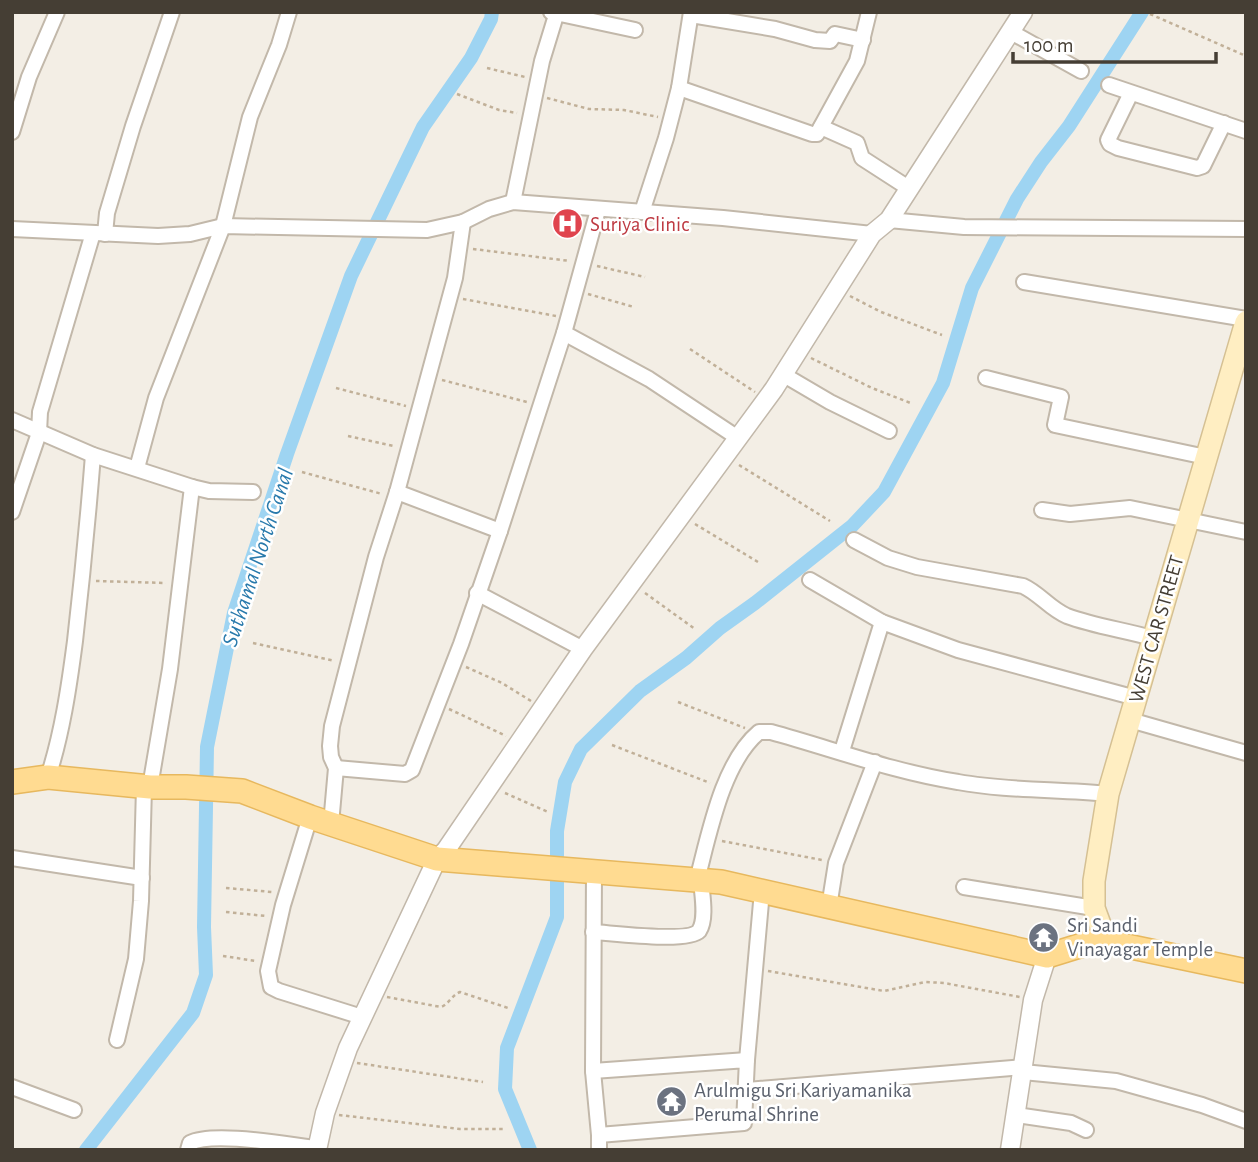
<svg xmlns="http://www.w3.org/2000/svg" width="1258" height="1162" font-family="'Alegreya Sans',sans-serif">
<rect width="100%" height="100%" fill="#f3eee5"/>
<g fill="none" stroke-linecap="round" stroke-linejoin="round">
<!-- canal -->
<g stroke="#9ed4f2" stroke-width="14">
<path d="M86 1150 193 1013 206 975 204 927 207 747 234 613 287 454 351 276 423 127 471 58 491 19 492 12"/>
<path d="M530 1150 505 1089 507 1048 557 917V831L565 782 581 749 640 691 686 658 720 628 755 603 852 526 884 492 943 383 972 288 1017 199 1041 162 1069 126 1142 12"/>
</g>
<defs>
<g id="minor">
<path d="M551 12 635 30"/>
<path d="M691 15 775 29 815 40 830 41 835 34 863 40"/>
<path d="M1011 32 1081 71"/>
<path d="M1109 85 1246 131"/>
<path d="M679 88 812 134H817L857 61 869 12"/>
<path d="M1131 93 1108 140 1110 144 1118 148 1197 168 1203 166 1224 123"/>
<path d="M821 127 857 143 862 158 910 189"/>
<path d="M12 132 29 77 57 12"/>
<path d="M513 202 542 61 557 12"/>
<path d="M642 212 666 138 679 88 691 12"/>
<path d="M889 220 964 227 1246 229"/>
<path d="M12 229 158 236 190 234 223 226 427 230 463 222 489 209 513 202 723 218 872 234"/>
<path d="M105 234 107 213 133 126 172 12"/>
<path d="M1024 282 1246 319"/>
<path d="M564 333 649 379 738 438"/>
<path d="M784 375 830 402 889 431"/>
<path d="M986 378 1061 397 1055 425 1206 457"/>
<path d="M12 420 93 455 192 487 209 491 253 492"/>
<path d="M137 468 156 398 223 226 250 117 279 45 289 12"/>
<path d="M397 492 500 531"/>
<path d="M1042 510 1070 514 1130 508 1246 532"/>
<path d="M12 512 39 433 40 412 93 233"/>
<path d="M854 540 888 558 917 567 1023 586C1039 593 1050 609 1067 616 1094 626 1124 630 1152 638"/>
<path d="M810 580 882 622 958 650 1136 698"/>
<path d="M477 593 583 649"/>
<path d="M1130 720 1246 753"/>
<path d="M842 751 882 622"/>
<path d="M336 768 405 774 412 770 461 644 500 531 564 333 598 210"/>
<path d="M48 777C62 734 69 687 75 641 82 580 88 518 93 455"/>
<path d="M150 787 170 669 192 487"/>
<path d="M310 817 283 905 268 971 271 987 279 991 362 1017"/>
<path d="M331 824 336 768 331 757 330 746 332 726 376 557 397 492 455 278 463 222"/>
<path d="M12 858 142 878"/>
<path d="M594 871 593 1071 747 1060 744 1123 599 1135V1150"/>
<path d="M697 880C709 835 722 763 759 732H771C833 749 894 772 958 782 1007 791 1058 789 1108 794"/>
<path d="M964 887 1094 908"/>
<path d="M829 907 836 863 875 762"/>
<path d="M593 932C612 933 688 943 699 931 707 919 702 894 701 881"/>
<path d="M117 1040 136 959 141 901 144 787"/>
<path d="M747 1060 762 891"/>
<path d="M593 1071 599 1135"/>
<path d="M1023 1072 1116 1081 1202 1105 1246 1121"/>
<path d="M12 1087 74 1110"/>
<path d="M747 1090 1024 1067"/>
<path d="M1016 1115 1071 1123 1086 1130"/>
<path d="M188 1150 190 1143C213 1131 289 1145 317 1148"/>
</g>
<g id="tertiary">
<path d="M317 1150 325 1113 348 1048 437 859 446 850 583 649 774 389 872 234 889 220 1023 12"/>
<path d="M1010 1150 1033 1000 1047 956"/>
</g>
<path id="secondary" d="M1105 938 1094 908V881L1108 794 1246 322"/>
<path id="primary" d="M12 782 48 777 150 787H186L242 791 310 817 437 859 721 882 1047 956 1105 938 1117 944 1246 971"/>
</defs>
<!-- minor casing -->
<use href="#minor" stroke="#c2b8aa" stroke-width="18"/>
<!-- tertiary casing -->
<use href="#tertiary" stroke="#c2b8aa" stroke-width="21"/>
<!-- secondary casing -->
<use href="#secondary" stroke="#d5c093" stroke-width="24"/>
<!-- primary casing -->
<use href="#primary" stroke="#e7b85e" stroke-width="26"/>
<!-- path -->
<g stroke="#c1b098" stroke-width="2.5" stroke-dasharray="3.5 3.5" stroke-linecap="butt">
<path d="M1150 14 1246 56"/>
<path d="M487 68 525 77"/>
<path d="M457 94 499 110 517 113"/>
<path d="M547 98 589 109 624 110 658 117"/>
<path d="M473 249 570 261"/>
<path d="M597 266 645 277"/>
<path d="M588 294 634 307"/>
<path d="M850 296 881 312 942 335"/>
<path d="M463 299 556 316"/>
<path d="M690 349 755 392"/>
<path d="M811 358 872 388 913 404"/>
<path d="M442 380 527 402"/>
<path d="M336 388 406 406"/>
<path d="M348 436 394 446"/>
<path d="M739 465 830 521"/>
<path d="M302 472 382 494"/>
<path d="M695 524 758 562"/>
<path d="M96 581 166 583"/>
<path d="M645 593 695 629"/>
<path d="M253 643 335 661"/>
<path d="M466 667 502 683 531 701"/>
<path d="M678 702 745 728"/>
<path d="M449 709 506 736"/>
<path d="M612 745 710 783"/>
<path d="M505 793 548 812"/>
<path d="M722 841 822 860"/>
<path d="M226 888 272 892"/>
<path d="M226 912 266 916"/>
<path d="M223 956 256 961"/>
<path d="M768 971 884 991 925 982 944 983 1020 997"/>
<path d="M387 997 441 1007C449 1004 451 996 460 992L508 1008"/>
<path d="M357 1063 483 1082"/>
<path d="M339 1115 460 1129H504"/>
</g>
<!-- minor -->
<use href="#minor" stroke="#fff" stroke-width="14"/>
<!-- tertiary -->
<use href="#tertiary" stroke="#fff" stroke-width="18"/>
<!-- secondary -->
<use href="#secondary" stroke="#ffeec2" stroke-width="21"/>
<!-- primary -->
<use href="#primary" stroke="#ffdb91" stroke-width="23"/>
</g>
<!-- icons -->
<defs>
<symbol id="hospital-disc" viewBox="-11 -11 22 22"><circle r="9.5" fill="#e0444e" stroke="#fff"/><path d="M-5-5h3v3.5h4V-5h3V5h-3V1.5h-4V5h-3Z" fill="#fff"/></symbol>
<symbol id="temple-disc" viewBox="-11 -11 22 22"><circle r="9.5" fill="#6b7280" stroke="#fff"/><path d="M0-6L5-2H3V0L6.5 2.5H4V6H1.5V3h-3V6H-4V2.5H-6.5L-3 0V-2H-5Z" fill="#fff"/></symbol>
</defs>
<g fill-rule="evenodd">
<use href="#hospital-disc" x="550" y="206" width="35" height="35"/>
<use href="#temple-disc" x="1026" y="920" width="35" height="35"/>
<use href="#temple-disc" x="654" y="1084" width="35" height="35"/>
</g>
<g text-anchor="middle" stroke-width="5" stroke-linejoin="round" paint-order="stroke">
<!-- health labels -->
<g font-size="21" fill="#be3a42" stroke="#fff" text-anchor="start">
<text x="590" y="231">Suriya Clinic</text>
</g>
<!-- street labels -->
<g font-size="21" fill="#453e34" stroke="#fff">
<text transform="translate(1156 629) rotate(-74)" y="7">WEST CAR STREET</text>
</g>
<!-- worship labels -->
<g font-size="21" fill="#5b616d" stroke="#fff" text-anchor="start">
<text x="1067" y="932">Sri Sandi<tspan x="1067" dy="24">Vinayagar Temple</tspan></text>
<text x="694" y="1097">Arulmigu Sri Kariyamanika<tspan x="694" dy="24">Perumal Shrine</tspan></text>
</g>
<!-- water labels -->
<g font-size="23" font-style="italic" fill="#297aac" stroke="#fff">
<text transform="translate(257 557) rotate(-72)" y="8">Suthamal North Canal</text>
</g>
</g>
<!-- border -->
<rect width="1258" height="1162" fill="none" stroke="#453e34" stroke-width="28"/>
<!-- scale -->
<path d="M1013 52v10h203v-10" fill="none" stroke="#453e34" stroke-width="3.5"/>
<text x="1024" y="52" font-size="21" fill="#453e34" stroke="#ffffff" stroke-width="5" paint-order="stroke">100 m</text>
</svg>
